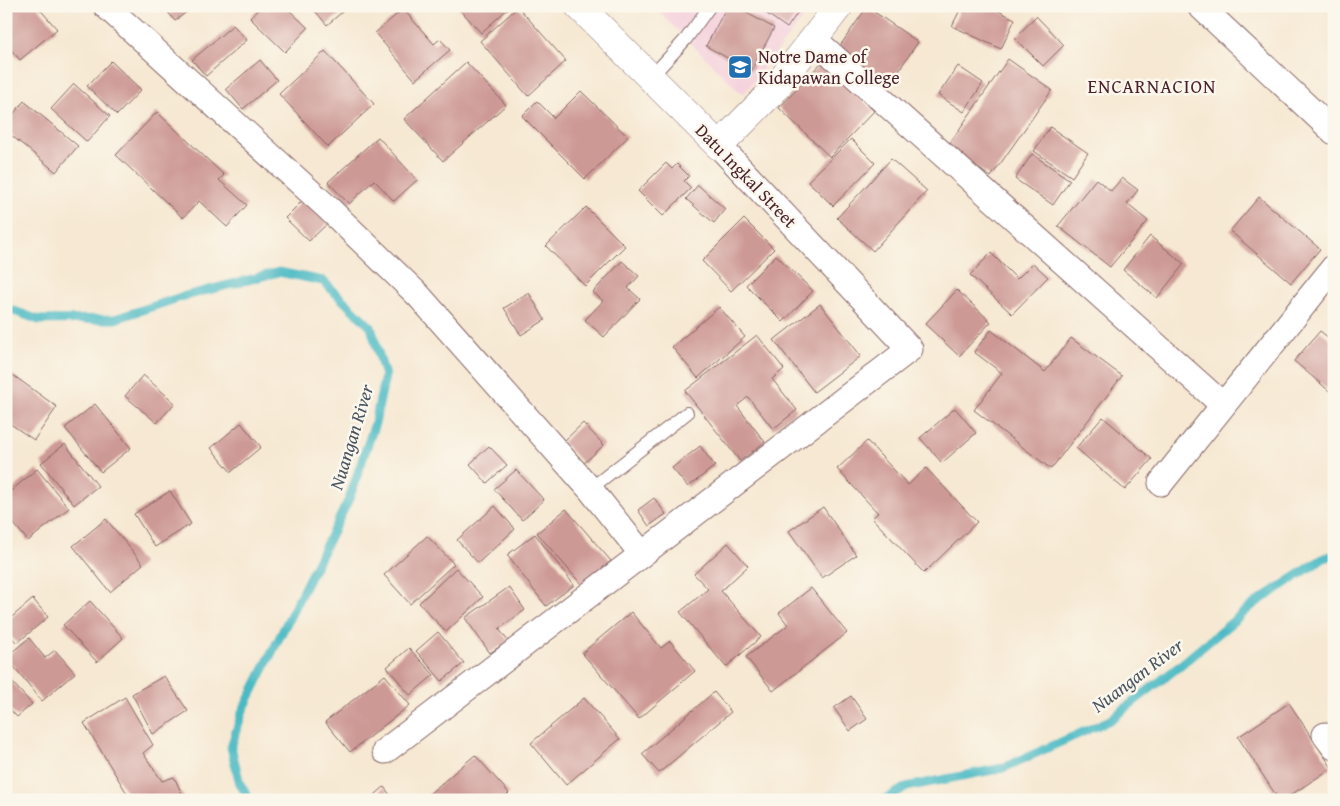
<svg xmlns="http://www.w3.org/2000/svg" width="1340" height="806" font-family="'Gentium Book Plus',serif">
<rect width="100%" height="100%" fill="#fbf7ec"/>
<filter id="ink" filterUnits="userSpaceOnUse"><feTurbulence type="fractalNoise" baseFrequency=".02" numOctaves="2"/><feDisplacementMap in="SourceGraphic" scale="10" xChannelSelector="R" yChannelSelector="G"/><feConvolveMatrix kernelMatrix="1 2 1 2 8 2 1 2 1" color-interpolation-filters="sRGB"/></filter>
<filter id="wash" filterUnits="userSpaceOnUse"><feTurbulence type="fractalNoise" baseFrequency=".0096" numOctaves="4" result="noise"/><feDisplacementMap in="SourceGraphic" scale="20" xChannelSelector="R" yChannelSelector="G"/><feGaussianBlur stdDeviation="1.12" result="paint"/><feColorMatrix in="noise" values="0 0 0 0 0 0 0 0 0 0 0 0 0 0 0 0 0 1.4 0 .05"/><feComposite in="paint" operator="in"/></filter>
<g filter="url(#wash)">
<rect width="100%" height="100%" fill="#f6e8d2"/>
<!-- built -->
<path fill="#f4cfdc" d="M653 6H819L810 20 804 17 743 95Z"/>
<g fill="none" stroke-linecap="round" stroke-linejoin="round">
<!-- stream -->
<g stroke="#4bbac4" stroke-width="9">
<path d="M6 308 39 320 115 319 181 297 279 272 323 281 371 327 385 376 375 423 349 499 243 710 231 747 240 784 250 800"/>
<path d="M884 800 906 787 1003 768 1110 720 1177 668 1254 604 1324 558 1334 555"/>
</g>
</g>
<g id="blocks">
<!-- building -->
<g fill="#cd9995">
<path d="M6 6H37L57 29 20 60 6 44Z"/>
<path d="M163 6H194L175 21Z"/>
<path d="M261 6H285L308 28 285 52 250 18Z"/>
<path d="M311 6H349L327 25Z"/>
<path d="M457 6H511L481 33Z"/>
<path d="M727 6H734L774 28 751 71 706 46Z"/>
<path d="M756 6H802L787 28Z"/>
<path d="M962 6H988L1015 19 1001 49 952 26Z"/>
<path d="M518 7 566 61 528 96 480 41Z"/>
<path d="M867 7 918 42 886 89 835 53Z"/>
<path d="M403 9 434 44 440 39 450 50 415 80 375 33Z"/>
<path d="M1036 16 1064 45 1043 66 1015 38Z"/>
<path d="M233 25 247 40 206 76 192 60Z"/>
<path d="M325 51 374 104 328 147 279 94Z"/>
<path d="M1008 59 1052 90 991 177 947 147Z"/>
<path d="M260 60 277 80 243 109 226 89Z"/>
<path d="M111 61 141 90 117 115 87 86Z"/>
<path d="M466 62 506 105 443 161 404 119Z"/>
<path d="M822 62 874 111 830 157 779 108Z"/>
<path d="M958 66 983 83 964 112 938 95Z"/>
<path d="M74 84 110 116 87 142 51 109Z"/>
<path d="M581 91 628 137 585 179 522 116 537 101 554 118Z"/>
<path d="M24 101 78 146 56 172 6 131V123Z"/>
<path d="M157 112 224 175 219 180 247 205 227 227 199 201 183 218 116 155Z"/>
<path d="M1050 127 1088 153 1072 177 1034 151Z"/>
<path d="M378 137 417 180 394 201 374 180 349 204 328 182Z"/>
<path d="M851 139 875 163 833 206 808 181Z"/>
<path d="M1032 154 1070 180 1053 205 1015 179Z"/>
<path d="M891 159 927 191 873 251 837 218Z"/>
<path d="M666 163 672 169 677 164 689 176 684 181 691 188 663 216 638 191Z"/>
<path d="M1122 178 1138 190 1127 204 1148 221 1110 267 1058 226 1096 179 1111 191Z"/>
<path d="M698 185 725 209 714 223 686 199Z"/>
<path d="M1259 197 1320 249 1291 283 1230 231Z"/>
<path d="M303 200 327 224 309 241 285 218Z"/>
<path d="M586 207 625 246 585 286 546 246Z"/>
<path d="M744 219 774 249 731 291 702 261Z"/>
<path d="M1150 236 1184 264 1157 298 1123 270Z"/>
<path d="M991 253 1017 279 1033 263 1048 277 1012 314 970 275Z"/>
<path d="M776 255 813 291 783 322 746 285Z"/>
<path d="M622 261 639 276 628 288 640 299 604 337 585 320 603 301 593 292Z"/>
<path d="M957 290 991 322 959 356 925 324Z"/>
<path d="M529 293 545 320 521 335 504 308Z"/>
<path d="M820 304 861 356 814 392 774 340Z"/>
<path d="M719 307 745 337 698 378 672 347Z"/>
<path d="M991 330 1045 372 1071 338 1122 376 1051 469 974 410 1002 373 974 352Z"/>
<path d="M1320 331 1334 342V395L1294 361Z"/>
<path d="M757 335 784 369 772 379 797 410 773 429 748 397 737 406 765 442 740 461 685 391Z"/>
<path d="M10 373 57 407 34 440 6 421V379Z"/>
<path d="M143 375 175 403 157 423 125 396Z"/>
<path d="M95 404 131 448 101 472 65 428Z"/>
<path d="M955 408 976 433 942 463 920 438Z"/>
<path d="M1103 417 1152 459 1125 490 1076 448Z"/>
<path d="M241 423 261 447 231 472 211 448Z"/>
<path d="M583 423 604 445 583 464 563 442Z"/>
<path d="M867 441 908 485 926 468 977 522 924 573 872 518 878 513 837 469Z"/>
<path d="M65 444 98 486 74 505 41 463Z"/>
<path d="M489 446 507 465 487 483 470 464Z"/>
<path d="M700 446 715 466 688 487 672 468Z"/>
<path d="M37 469 69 508 28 541 6 514V495Z"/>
<path d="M516 470 544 500 522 520 494 489Z"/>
<path d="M170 491 191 524 155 547 134 514Z"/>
<path d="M654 498 666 514 649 526 638 510Z"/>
<path d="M495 506 515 529 478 563 457 540Z"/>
<path d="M823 507 856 555 822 578 789 531Z"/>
<path d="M566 509 611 561 582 585 537 533Z"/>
<path d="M106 519 143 564 110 592 73 546Z"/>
<path d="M535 534 574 585 546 606 507 555Z"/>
<path d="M427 536 454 564 410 604 384 575Z"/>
<path d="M728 543 748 566 721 591 761 637 726 667 680 612 708 589 694 574Z"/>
<path d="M456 568 483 597 446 632 419 603Z"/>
<path d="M509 587 525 610 499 629 508 641 490 653 465 618Z"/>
<path d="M811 588 847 633 773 691 746 657 788 625 779 613Z"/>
<path d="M33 599 48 617 17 643 6 631V622Z"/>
<path d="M90 601 123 638 97 662 63 625Z"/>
<path d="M631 612 661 648 670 641 695 671 639 719 582 653Z"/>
<path d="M438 632 464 663 442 681 416 651Z"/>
<path d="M29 638 45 658 55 650 75 673 42 701 6 657Z"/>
<path d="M409 648 434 675 410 695 387 667Z"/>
<path d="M385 675 410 705 350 752 325 722Z"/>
<path d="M164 676 188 711 153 734 132 694Z"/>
<path d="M11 681 32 704 17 717 6 705V685Z"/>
<path d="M714 692 731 712 659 773 642 754Z"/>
<path d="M851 696 867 719 850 731 834 708Z"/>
<path d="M125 697 153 745 143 753 162 781 174 777 185 800H131L84 723Z"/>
<path d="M584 698 620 739 566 785 531 743Z"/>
<path d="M1289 703 1332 768 1283 800H1279L1238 737Z"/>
<path d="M475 755 509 793 501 800H422Z"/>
<path d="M384 787 394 800H369Z"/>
</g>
</g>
</g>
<g filter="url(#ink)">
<use href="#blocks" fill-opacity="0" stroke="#866565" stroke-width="1"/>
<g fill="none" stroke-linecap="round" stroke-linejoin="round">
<defs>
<g id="service">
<path d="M650 78 686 39 710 6"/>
<path d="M590 489 687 413"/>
</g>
<g id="minor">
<path d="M106 6 327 207 419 296 590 489 642 554"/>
<path d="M1200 6 1334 132"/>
<path d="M815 40 1223 405"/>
<path d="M1161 483 1334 267"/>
<path d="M1325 735 1334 747"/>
<path d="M385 751 910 349 719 146"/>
</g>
<path id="tertiary" d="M579 6 719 146 774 90 839 6"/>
</defs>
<!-- service casing -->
<use href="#service" stroke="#866565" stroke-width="14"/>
<!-- minor casing -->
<use href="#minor" stroke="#866565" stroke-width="27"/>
<!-- tertiary casing -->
<use href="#tertiary" stroke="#866565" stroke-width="29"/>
<!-- service -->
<use href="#service" stroke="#fff" stroke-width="12"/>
<!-- minor -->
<use href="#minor" stroke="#fff" stroke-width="25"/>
<!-- tertiary -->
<use href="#tertiary" stroke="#fff" stroke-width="28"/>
</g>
</g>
<!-- icons -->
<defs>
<symbol id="university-square" viewBox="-11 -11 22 22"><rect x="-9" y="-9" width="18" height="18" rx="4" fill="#1f6fb2" stroke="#fbf7ec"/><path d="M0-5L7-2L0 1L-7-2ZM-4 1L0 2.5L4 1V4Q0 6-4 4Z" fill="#fff"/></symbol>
</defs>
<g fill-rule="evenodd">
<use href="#university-square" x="726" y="53" width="28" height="28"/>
</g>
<g text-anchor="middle" stroke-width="5" stroke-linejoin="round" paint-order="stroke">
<!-- poi labels -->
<g font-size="18" fill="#4a1f2b" stroke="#fbf7ec" text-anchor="start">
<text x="758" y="63">Notre Dame of<tspan x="758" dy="21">Kidapawan College</tspan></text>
</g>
<!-- street labels -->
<g font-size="18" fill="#4a1f2b" stroke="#fbf7ec">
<text transform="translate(746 176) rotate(46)" y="6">Datu Ingkal Street</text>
</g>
<!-- neighbourhood labels -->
<g font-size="19" letter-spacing="1" fill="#4a1f2b" stroke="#fbf7ec">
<text x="1152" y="93">ENCARNACION</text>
</g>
<!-- water labels -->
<g font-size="19" font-style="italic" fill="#4a5561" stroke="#fbf7ec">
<text transform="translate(351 437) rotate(-73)" y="7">Nuangan River</text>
<text transform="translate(1137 675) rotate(-37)" y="7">Nuangan River</text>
</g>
</g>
<!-- margin -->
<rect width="1340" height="806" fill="none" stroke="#fbf7ec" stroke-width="25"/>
</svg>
